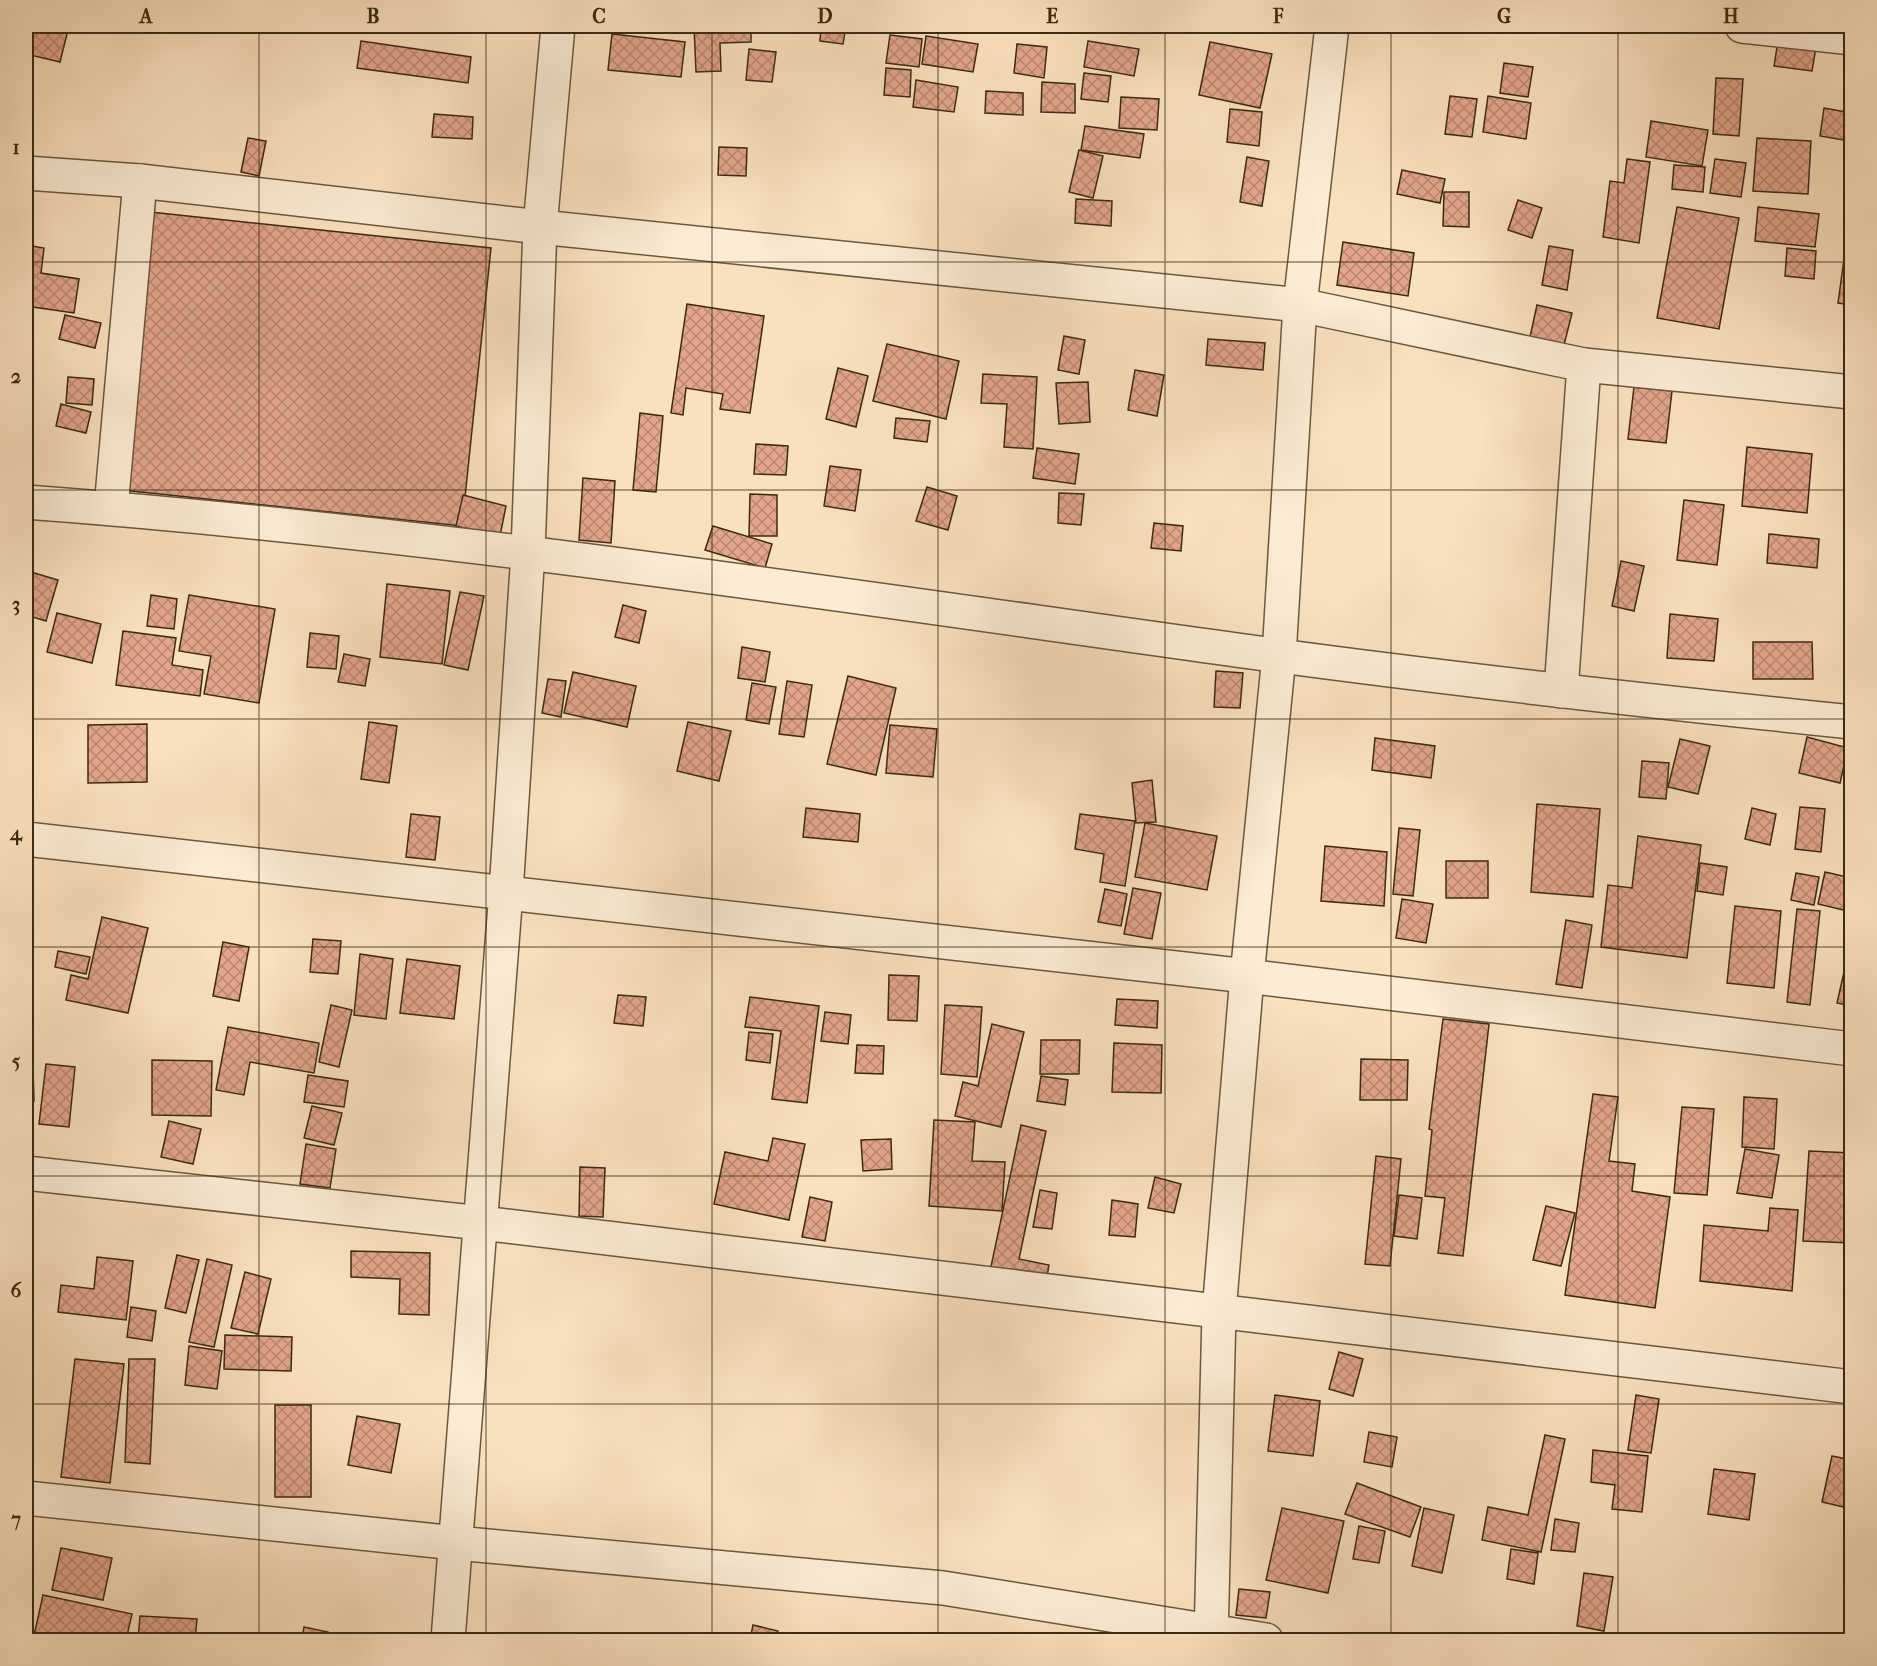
<svg xmlns="http://www.w3.org/2000/svg" width="1877" height="1666" font-family="'IM FELL French Canon',serif">
<defs>
<pattern id="building-cross-hatch" width="8" height="8" patternUnits="userSpaceOnUse" patternTransform="scale(1.5)"><rect width="8" height="8" fill="#e3a58b"/><path d="M0 0l8 8M0 8l8-8" fill="none" stroke="#b98770"/></pattern>
</defs>
<rect width="100%" height="100%" fill="#fae1be"/>
<filter id="stains"><feTurbulence type="fractalNoise" baseFrequency=".00333" numOctaves="4"/><feColorMatrix values="0 0 0 0 .2 0 0 0 0 .09 0 0 0 0 .02 0 0 0 .5 -.17"/></filter>
<radialGradient id="worn" r=".72"><stop offset=".6" stop-color="#630" stop-opacity="0"/><stop offset="1" stop-color="#630" stop-opacity=".3"/></radialGradient>
<!-- building -->
<g fill="url(#building-cross-hatch)" stroke="#3a2a13" stroke-width="1.5">
<path d="M26 26H69L60 62 26 54Z"/>
<path d="M694 26H751V42L720 43 721 71 696 72Z"/>
<path d="M821 26H846L843 44 820 41Z"/>
<path d="M1165 26H1185L1184 33 1164 30Z"/>
<path d="M612 34 685 42 681 77 608 70Z"/>
<path d="M890 35 922 39 919 67 886 63Z"/>
<path d="M926 36 978 44 973 72 922 64Z"/>
<path d="M361 41 471 57 468 83 357 68Z"/>
<path d="M1088 41 1139 49 1134 76 1084 67Z"/>
<path d="M1778 41 1816 47 1812 71 1774 66Z"/>
<path d="M1210 42 1272 54 1260 108 1199 95Z"/>
<path d="M1017 44 1047 47 1044 78 1014 73Z"/>
<path d="M749 49 776 52 772 82 746 80Z"/>
<path d="M1504 63 1533 67 1528 97 1500 93Z"/>
<path d="M886 68 911 70 910 97 884 95Z"/>
<path d="M1084 73 1111 76 1108 102 1081 99Z"/>
<path d="M1716 78 1743 79 1739 136 1713 134Z"/>
<path d="M916 80 958 87 954 112 913 107Z"/>
<path d="M1042 82 1075 84V113L1041 112Z"/>
<path d="M986 91 1023 93V115L985 113Z"/>
<path d="M1450 96 1477 99 1472 137 1445 134Z"/>
<path d="M1488 96 1531 103 1526 139 1483 132Z"/>
<path d="M1121 97 1159 99 1157 130 1119 128Z"/>
<path d="M1824 108 1852 113 1849 141 1820 136Z"/>
<path d="M1230 109 1262 112 1259 146 1227 142Z"/>
<path d="M434 114 473 117 472 139 432 137Z"/>
<path d="M1651 121 1708 130 1702 166 1646 157Z"/>
<path d="M1085 126 1144 134 1140 158 1081 150Z"/>
<path d="M248 138 266 141 259 176 241 172Z"/>
<path d="M1757 138 1811 141 1808 194 1753 191Z"/>
<path d="M719 147 747 148 746 176 718 175Z"/>
<path d="M1079 150 1103 156 1093 198 1069 192Z"/>
<path d="M1247 157 1269 161 1262 206 1240 202Z"/>
<path d="M1627 159 1650 162 1639 243 1603 237 1610 181 1624 183Z"/>
<path d="M1715 159 1746 163 1741 197 1710 193Z"/>
<path d="M1674 165 1705 167 1703 192 1672 189Z"/>
<path d="M1402 170 1445 179 1440 203 1397 194Z"/>
<path d="M1444 192H1469V227L1443 226Z"/>
<path d="M1076 199 1112 201 1111 226 1075 223Z"/>
<path d="M1518 200 1542 208 1532 238 1508 230Z"/>
<path d="M1677 207 1739 218 1719 329 1657 318Z"/>
<path d="M1758 207 1819 214 1815 247 1755 241Z"/>
<path d="M150 212 491 248 462 526 122 490Z"/>
<path d="M1343 242 1414 253 1408 296 1337 285Z"/>
<path d="M26 245 44 248 41 273 79 279 74 313 26 306Z"/>
<path d="M1549 246 1573 250 1567 290 1542 285Z"/>
<path d="M1787 248 1816 251 1814 279 1785 276Z"/>
<path d="M1844 259 1852 260V305L1838 303Z"/>
<path d="M687 304 764 316 750 413 720 409 723 394 686 388 683 415 671 413Z"/>
<path d="M1537 305 1572 313 1564 345 1530 337Z"/>
<path d="M65 315 101 323 95 348 59 339Z"/>
<path d="M1064 336 1085 340 1079 374 1058 370Z"/>
<path d="M1208 339 1265 343 1263 370 1206 365Z"/>
<path d="M887 344 959 361 946 419 873 401Z"/>
<path d="M838 368 868 376 856 427 826 419Z"/>
<path d="M1135 370 1164 375 1157 416 1128 410Z"/>
<path d="M983 374 1037 377 1033 449 1004 447 1007 404 981 403Z"/>
<path d="M68 377 94 379 92 405 66 403Z"/>
<path d="M1088 382 1090 422 1059 424 1056 383Z"/>
<path d="M1634 387 1672 391 1666 443 1628 439Z"/>
<path d="M61 404 91 412 86 433 56 426Z"/>
<path d="M640 413 663 416 656 492 633 490Z"/>
<path d="M896 418 930 421 927 442 894 438Z"/>
<path d="M756 444 788 446 786 475 754 474Z"/>
<path d="M1747 447 1812 454 1807 513 1742 506Z"/>
<path d="M1037 448 1079 454 1075 484 1033 478Z"/>
<path d="M830 466 861 470 855 511 824 506Z"/>
<path d="M583 478 615 481 611 543 579 540Z"/>
<path d="M927 487 957 496 948 530 916 521Z"/>
<path d="M1059 493 1084 494 1081 525 1058 523Z"/>
<path d="M750 494 777 495V536H749Z"/>
<path d="M463 495 506 506 500 536 456 526Z"/>
<path d="M1684 500 1724 505 1717 565 1677 560Z"/>
<path d="M1154 523 1183 526 1181 551 1151 548Z"/>
<path d="M713 526 772 544 765 568 705 550Z"/>
<path d="M1769 534 1819 539 1817 568 1767 563Z"/>
<path d="M1621 561 1644 566 1634 611 1612 606Z"/>
<path d="M31 572 58 580 46 621 26 615V593Z"/>
<path d="M387 584 450 591 442 664 380 657Z"/>
<path d="M460 592 484 596 468 670 444 665Z"/>
<path d="M151 595 177 599 174 629 147 626Z"/>
<path d="M189 595 275 609 259 703 204 694 211 656 179 651Z"/>
<path d="M623 605 646 611 639 643 615 637Z"/>
<path d="M57 613 101 624 92 663 47 652Z"/>
<path d="M1670 614 1718 619 1714 661 1667 658Z"/>
<path d="M123 631 176 638 172 665 203 670 200 696 116 685Z"/>
<path d="M310 633 339 636 336 669 307 667Z"/>
<path d="M1753 642H1812L1813 679H1753Z"/>
<path d="M742 647 770 652 765 682 738 678Z"/>
<path d="M344 654 370 659 365 686 338 682Z"/>
<path d="M1216 671 1243 673 1240 708 1214 707Z"/>
<path d="M573 672 636 686 627 727 564 713Z"/>
<path d="M848 676 896 688 876 775 827 764Z"/>
<path d="M548 679 566 681 561 717 542 713Z"/>
<path d="M787 681 812 685 804 737 779 734Z"/>
<path d="M752 683 776 687 769 724 746 720Z"/>
<path d="M369 722 397 726 389 783 361 779Z"/>
<path d="M688 722 731 731 719 781 677 771Z"/>
<path d="M147 724V782L88 783V725Z"/>
<path d="M890 725 937 729 933 777 886 773Z"/>
<path d="M1807 737 1848 748 1840 783 1799 773Z"/>
<path d="M1375 738 1435 746 1431 778 1372 770Z"/>
<path d="M1680 739 1710 746 1698 794 1668 787Z"/>
<path d="M1642 761 1669 763 1666 799 1639 797Z"/>
<path d="M1152 780 1156 822 1136 823 1132 783Z"/>
<path d="M1537 804 1600 809 1593 897 1531 892Z"/>
<path d="M1800 807 1825 809 1821 852 1795 849Z"/>
<path d="M806 808 860 814 858 842 803 837Z"/>
<path d="M1752 808 1776 814 1770 845 1745 839Z"/>
<path d="M411 814 440 817 435 860 406 857Z"/>
<path d="M1080 814 1135 821 1125 886 1100 882 1104 854 1075 849Z"/>
<path d="M1145 823 1217 836 1207 890 1135 877Z"/>
<path d="M1399 828 1420 830 1413 896 1393 894Z"/>
<path d="M1638 836 1701 845 1687 958 1601 947 1608 885 1632 888Z"/>
<path d="M1325 846 1387 852 1384 906 1321 901Z"/>
<rect x="1446" y="861" width="42" height="37"/>
<path d="M1700 863 1727 867 1723 895 1697 891Z"/>
<path d="M1825 872 1852 878V912L1818 904Z"/>
<path d="M1796 873 1819 877 1814 905 1791 900Z"/>
<path d="M1133 888 1161 893 1152 939 1124 934Z"/>
<path d="M1105 889 1127 894 1121 926 1098 922Z"/>
<path d="M1402 899 1433 904 1426 943 1396 938Z"/>
<path d="M1735 906 1781 911 1774 988 1727 983Z"/>
<path d="M1797 909 1820 911 1810 1005 1787 1002Z"/>
<path d="M102 917 148 928 128 1013 66 1000 71 975 88 979Z"/>
<path d="M1566 920 1592 925 1582 988 1556 984Z"/>
<path d="M1852 937V1006L1837 1003Z"/>
<path d="M313 939 341 941 338 974 310 972Z"/>
<path d="M223 942 249 947 239 1001 213 996Z"/>
<path d="M58 951 90 957 86 974 55 967Z"/>
<path d="M360 954 393 959 386 1019 354 1015Z"/>
<path d="M407 959 460 966 454 1019 400 1013Z"/>
<path d="M889 975 919 976 917 1021 888 1020Z"/>
<path d="M618 995 646 997 643 1026 614 1023Z"/>
<path d="M750 997 819 1006 807 1103 772 1099 781 1031 745 1027Z"/>
<path d="M1117 999 1158 1001 1157 1028 1115 1025Z"/>
<path d="M331 1005 352 1010 339 1067 319 1062Z"/>
<path d="M945 1005 982 1007 977 1077 941 1074Z"/>
<path d="M825 1012 851 1015 848 1044 821 1041Z"/>
<path d="M1443 1019 1489 1024 1463 1256 1438 1253 1445 1198 1425 1196 1432 1130 1429 1129Z"/>
<path d="M992 1024 1024 1032 1001 1127 955 1116 963 1082 978 1086Z"/>
<path d="M228 1027 319 1043 314 1073 250 1062 244 1095 216 1090Z"/>
<path d="M749 1032 773 1034 770 1063 746 1060Z"/>
<path d="M1041 1040H1080L1079 1074H1040Z"/>
<path d="M1114 1043 1162 1045 1161 1093 1112 1092Z"/>
<path d="M857 1045 884 1046 883 1074 855 1073Z"/>
<path d="M1361 1059 1408 1060 1407 1100H1360Z"/>
<path d="M152 1060 212 1061 211 1116 152 1115Z"/>
<path d="M46 1064 75 1067 69 1127 39 1124Z"/>
<path d="M26 1067H33L34 1101H26Z"/>
<path d="M308 1075 348 1081 344 1107 304 1102Z"/>
<path d="M1041 1076 1068 1080 1065 1105 1037 1101Z"/>
<path d="M1593 1094 1618 1097 1609 1161 1635 1164 1632 1191 1670 1197 1655 1308 1565 1295Z"/>
<path d="M1744 1097 1777 1099 1774 1149 1742 1147Z"/>
<path d="M312 1106 342 1113 334 1145 304 1138Z"/>
<path d="M1682 1107 1714 1109 1707 1195 1674 1193Z"/>
<path d="M934 1120 975 1122 972 1161 1005 1162 1002 1211 929 1206Z"/>
<path d="M169 1121 201 1129 193 1164 161 1157Z"/>
<path d="M1021 1125 1046 1131 1019 1259 1049 1265 1045 1288 989 1276Z"/>
<path d="M773 1138 805 1144 789 1220 714 1204 725 1152 768 1161Z"/>
<path d="M891 1139 892 1169 863 1171 861 1140Z"/>
<path d="M306 1144 336 1149 330 1188 300 1184Z"/>
<path d="M1745 1149 1779 1155 1772 1198 1737 1193Z"/>
<path d="M1809 1151 1852 1153V1243L1803 1241Z"/>
<path d="M1376 1156 1401 1159 1390 1266 1365 1264Z"/>
<path d="M580 1167 605 1168 603 1217 579 1216Z"/>
<path d="M1155 1177 1181 1184 1174 1213 1148 1208Z"/>
<path d="M1040 1190 1057 1193 1052 1229 1033 1227Z"/>
<path d="M1399 1195 1422 1198 1417 1239 1394 1236Z"/>
<path d="M810 1197 832 1202 825 1241 802 1237Z"/>
<path d="M1112 1200 1138 1204 1135 1237 1109 1235Z"/>
<path d="M1546 1206 1575 1213 1561 1266 1533 1260Z"/>
<path d="M1770 1208 1798 1210 1792 1291 1700 1281 1704 1225 1768 1231Z"/>
<path d="M351 1251 430 1253 429 1315 399 1314 400 1279 351 1277Z"/>
<path d="M177 1255 199 1260 186 1313 165 1308Z"/>
<path d="M97 1257 133 1261 126 1320 58 1312 61 1285 94 1289Z"/>
<path d="M207 1259 232 1265 214 1347 189 1342Z"/>
<path d="M245 1272 271 1279 258 1334 231 1328Z"/>
<path d="M131 1307 156 1311 152 1341 127 1337Z"/>
<path d="M225 1335 292 1337 291 1371 224 1369Z"/>
<path d="M189 1346 222 1351 217 1389 185 1385Z"/>
<path d="M1339 1352 1363 1359 1353 1396 1329 1389Z"/>
<path d="M75 1359 124 1364 110 1483 61 1477Z"/>
<path d="M129 1359H155L150 1464 125 1462Z"/>
<path d="M1275 1395 1320 1401 1313 1456 1268 1451Z"/>
<path d="M1636 1395 1659 1399 1651 1453 1628 1450Z"/>
<rect x="275" y="1405" width="36" height="92"/>
<path d="M357 1416 400 1424 391 1473 348 1465Z"/>
<path d="M1369 1432 1397 1437 1392 1467 1364 1462Z"/>
<path d="M1545 1435 1565 1439 1541 1552 1482 1540 1488 1507 1528 1515Z"/>
<path d="M1593 1450 1648 1456 1642 1512 1612 1509 1615 1485 1591 1482Z"/>
<path d="M1832 1456 1852 1460V1509L1822 1502Z"/>
<path d="M1714 1469 1755 1474 1749 1520 1708 1514Z"/>
<path d="M1357 1483 1421 1507 1410 1537 1345 1514Z"/>
<path d="M1282 1508 1344 1521 1328 1593 1266 1580Z"/>
<path d="M1424 1508 1454 1515 1442 1573 1412 1566Z"/>
<path d="M1555 1519 1579 1523 1575 1552 1551 1550Z"/>
<path d="M1359 1526 1385 1531 1379 1563 1353 1559Z"/>
<path d="M61 1548 112 1558 103 1600 52 1590Z"/>
<path d="M1511 1549 1538 1553 1534 1584 1507 1579Z"/>
<path d="M1584 1573 1613 1577 1604 1631 1577 1626Z"/>
<path d="M1239 1589 1270 1592 1266 1618 1236 1615Z"/>
<path d="M43 1595 132 1614 126 1640H33Z"/>
<path d="M140 1616 197 1619 195 1640H138Z"/>
<path d="M1847 1622H1852V1640H1844Z"/>
<path d="M753 1625 778 1631 776 1640H750Z"/>
<path d="M304 1627 328 1632 327 1640H302Z"/>
</g>
<g fill="none" stroke-linecap="round" stroke-linejoin="round">
<defs>
<g id="minor">
<path d="M1742 26 1852 38"/>
<path d="M26 173 140 181 540 227 1300 305 1584 365 1852 392"/>
<path d="M26 502C444 533 858 598 1273 655 1465 681 1658 702 1852 722"/>
<path d="M111 508 140 181"/>
<path d="M1561 691 1584 365"/>
<path d="M26 839 1247 976 1852 1049"/>
<path d="M26 1173 481 1223 1852 1387"/>
<path d="M26 1498 456 1543 943 1588 1266 1640"/>
<path d="M448 1640 506 892 528 552 540 227 558 26"/>
<path d="M1211 1640 1219 1312 1247 976 1279 656 1300 305 1332 26"/>
</g>
</defs>
<!-- minor casing -->
<use href="#minor" stroke="#6a583e" stroke-width="36"/>
<!-- minor -->
<use href="#minor" stroke="#fcecd5" stroke-width="33"/>
</g>
<!-- grid -->
<path fill="none" stroke="#3a2a13" stroke-width="1.5" stroke-opacity="0.55" d="M259 26V1640M486 26V1640M712 26V1640M938 26V1640M1165 26V1640M1391 26V1640M1618 26V1640M26 262H1852M26 490H1852M26 719H1852M26 947H1852M26 1176H1852M26 1404H1852"/>
<!-- margin -->
<rect width="1877" height="1666" fill="none" stroke="#fae1be" stroke-width="66"/>
<rect x="33" y="33" width="1811" height="1600" fill="none" stroke="#3a2a13" stroke-width="2"/>
<g font-size="20" text-anchor="middle" font-weight="bold" fill="#3a2a13">
<text x="146" y="23">A</text>
<text x="373" y="23">B</text>
<text x="599" y="23">C</text>
<text x="825" y="23">D</text>
<text x="1052" y="23">E</text>
<text x="1278" y="23">F</text>
<text x="1504" y="23">G</text>
<text x="1731" y="23">H</text>
<text x="16" y="154">1</text>
<text x="16" y="383">2</text>
<text x="16" y="611">3</text>
<text x="16" y="840">4</text>
<text x="16" y="1068">5</text>
<text x="16" y="1297">6</text>
<text x="16" y="1526">7</text>
</g>
<rect width="100%" height="100%" filter="url(#stains)"/>
<rect width="100%" height="100%" fill="url(#worn)"/>
</svg>
